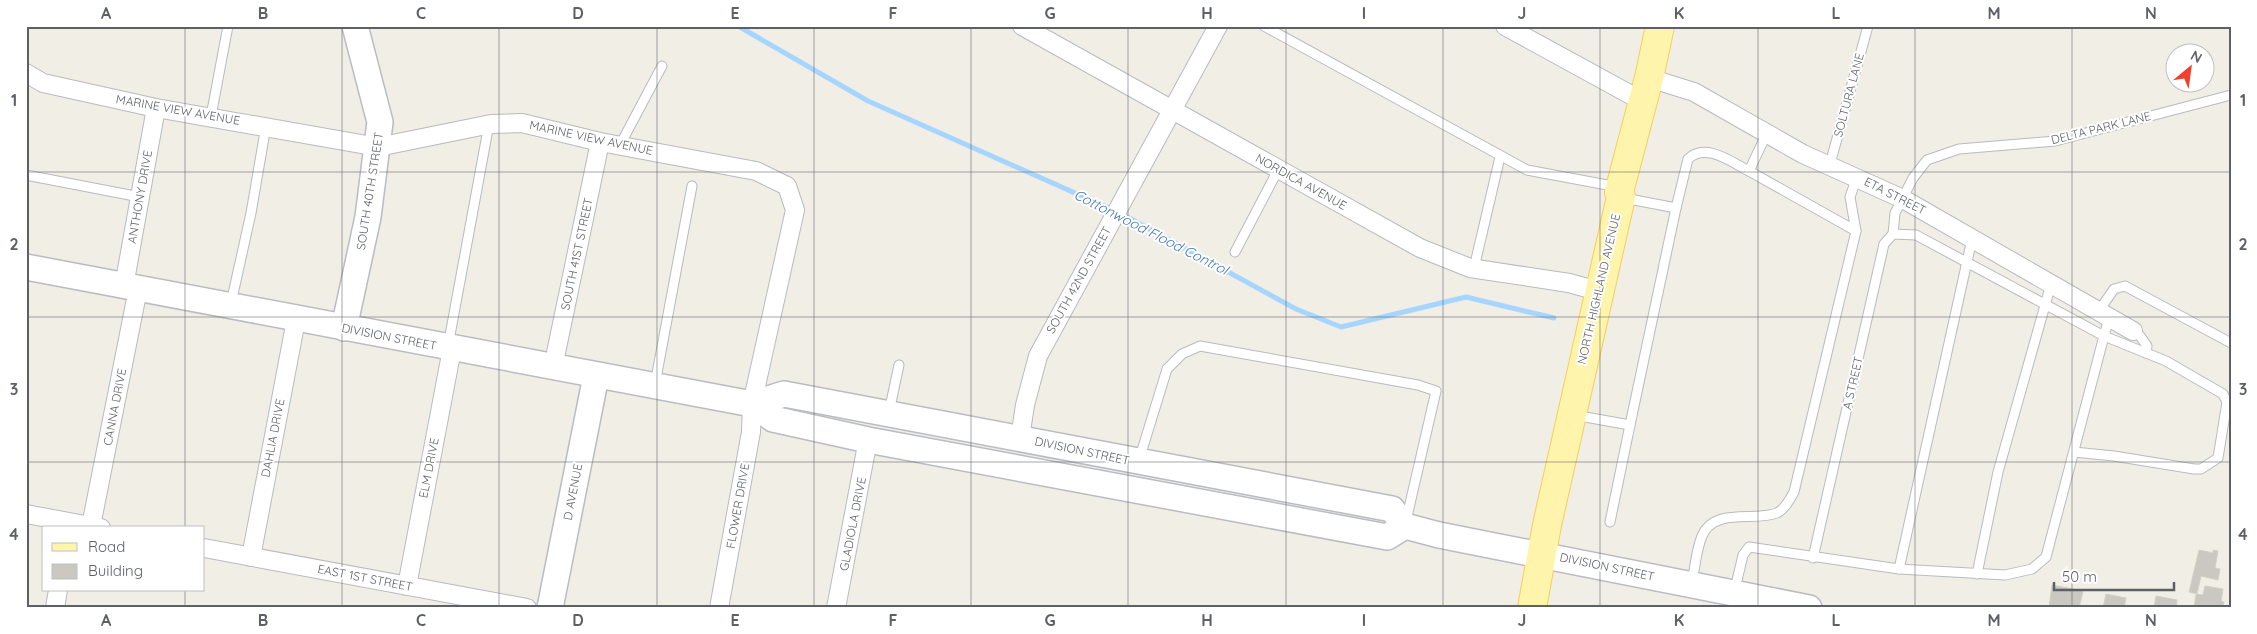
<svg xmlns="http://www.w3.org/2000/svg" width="2257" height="634" font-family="Quicksand,sans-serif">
<rect width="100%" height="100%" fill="#f0eee5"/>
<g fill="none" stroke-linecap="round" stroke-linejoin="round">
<!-- stream -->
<path stroke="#a6d6ff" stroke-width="5" d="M738 26 868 101 1120 213 1296 309 1341 327 1466 297 1554 318"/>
</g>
<!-- building -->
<g fill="#cbc8c2" stroke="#d5d0c3">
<path d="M2199 550 2213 553V550L2218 551 2215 568 2220 569 2218 580 2201 576 2197 594 2189 592Z"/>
<path d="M2052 585 2083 591 2079 608H2049Z"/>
<path d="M2205 586 2223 589 2221 601 2224 602 2222 608H2194L2196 594 2203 595Z"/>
<path d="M2106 594 2126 598 2124 608H2103Z"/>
<path d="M2156 596 2177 600 2176 608H2154Z"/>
</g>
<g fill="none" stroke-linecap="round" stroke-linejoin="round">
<defs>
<g id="lane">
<path d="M1264 26 1527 170 1618 187"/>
<path d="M211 116 228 26"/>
<path d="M1767 133 1749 171 1856 231 1850 197 1857 177"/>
<path d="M620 145 662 66"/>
<path d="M1830 164 1868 26"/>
<path d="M26 175 140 197"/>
<path d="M1624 198 1676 208 1630 425"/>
<path d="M1676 208 1688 159C1706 142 1731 162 1749 171"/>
<path d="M1893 234 1895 213 1913 178 1927 160 1959 149 2055 141 2231 95"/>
<path d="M1235 252 1278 170"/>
<path d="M1474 268 1500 157"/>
<path d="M231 303 251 213 266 126"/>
<path d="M2098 312 2114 289 2125 286 2231 343"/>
<path d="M2133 331 2140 336 2147 346 2146 353"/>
<path d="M448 346 489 124"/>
<path d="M655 384 692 186"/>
<path d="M889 412 899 365"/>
<path d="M1574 415 1630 425 1610 522"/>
<path d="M2074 452 2114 456 2194 469H2201L2218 458 2227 402 2223 394 2166 361 2104 336 2109 318"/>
<path d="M1139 460 1167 369 1182 354 1200 346 1418 385 1436 391 1406 521"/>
<path d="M1899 569 1972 239"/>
<path d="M1977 574 1998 472 2051 284"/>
<path d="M1692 582C1695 568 1696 550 1702 536 1714 507 1754 522 1777 513 1785 509 1790 499 1794 492L1856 231"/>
<path d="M1734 593 1743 555 1749 547 1899 569 2005 575 2032 569 2046 557 2104 336 1916 235 1893 234 1884 244 1813 558"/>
</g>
<g id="street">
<path d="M1022 26 1420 248 1470 268 1569 283 1598 291"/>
<path d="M1505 26 1642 101"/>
<path d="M26 73 43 83 156 108 378 147 491 124 522 123 600 142 756 171 787 186 795 210 752 404 751 432 719 608"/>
<path d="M1649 78 1694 92 1803 154 1903 199 2133 331"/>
<path d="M124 286 156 108"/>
<path d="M553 367 600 142"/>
<path d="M1020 438 1025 405 1038 356 1218 26"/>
<path d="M26 514 101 528"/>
<path d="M91 526 138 289"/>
<path d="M204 548 527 608"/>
<path d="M251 557 296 320"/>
<path d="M407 586 452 349"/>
<path d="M55 608 58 590"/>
<path d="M836 608 868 440"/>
</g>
<g id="secondary">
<path d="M26 267 752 404 773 419 868 440 1387 537 1405 526"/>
<path d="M344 328 368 217 380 122 355 26"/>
<path d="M752 404 784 394 1392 509 1405 526 1439 535 1809 608"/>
<path d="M550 608 596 376"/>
</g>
<path id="primary" d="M1532 608 1547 525 1621 197 1619 192 1649 78 1660 26"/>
</defs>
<!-- lane casing -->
<use href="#lane" stroke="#b8bbbf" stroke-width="11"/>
<!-- street casing -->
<use href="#street" stroke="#b8bbbf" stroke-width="20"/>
<!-- secondary casing -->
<use href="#secondary" stroke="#b9bcc2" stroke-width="28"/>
<!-- primary casing -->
<use href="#primary" stroke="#f6ce59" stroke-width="30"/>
<!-- lane -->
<use href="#lane" stroke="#fff" stroke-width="9"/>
<!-- street -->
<use href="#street" stroke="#fff" stroke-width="18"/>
<!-- secondary -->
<use href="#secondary" stroke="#fff" stroke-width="25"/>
<!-- primary -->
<use href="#primary" stroke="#fff4ab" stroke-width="28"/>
</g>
<!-- grid -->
<path fill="none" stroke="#5d6166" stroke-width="1" stroke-opacity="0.55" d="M185 26V528M342 26V608M499 26V608M657 26V608M814 26V608M971 26V608M1128 26V608M1286 26V608M1443 26V608M1600 26V608M1758 26V608M1915 26V608M2072 26V608M26 172H2231M26 317H2231M26 462H2231M185 590V608"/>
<g text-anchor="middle" stroke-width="4" stroke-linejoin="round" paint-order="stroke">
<!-- street labels -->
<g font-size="12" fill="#5d6166" stroke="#fff">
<text transform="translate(1849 95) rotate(-75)" y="4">SOLTURA LANE</text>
<text transform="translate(178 110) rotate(10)" y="4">MARINE VIEW AVENUE</text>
<text transform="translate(2101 128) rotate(-14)" y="4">DELTA PARK LANE</text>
<text transform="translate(591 138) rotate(12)" y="4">MARINE VIEW AVENUE</text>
<text transform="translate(1301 182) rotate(29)" y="4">NORDICA AVENUE</text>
<text transform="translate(370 191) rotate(-81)" y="4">SOUTH 40TH STREET</text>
<text transform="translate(1895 196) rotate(27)" y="4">ETA STREET</text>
<text transform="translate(140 197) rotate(-80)" y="4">ANTHONY DRIVE</text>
<text transform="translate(577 254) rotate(-78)" y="4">SOUTH 41ST STREET</text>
<text transform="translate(1079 280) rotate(-61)" y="4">SOUTH 42ND STREET</text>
<text transform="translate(1599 289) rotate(-77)" y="4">NORTH HIGHLAND AVENUE</text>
<text transform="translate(389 337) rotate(11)" y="4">DIVISION STREET</text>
<text transform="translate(1853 383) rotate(-77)" y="4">A STREET</text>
<text transform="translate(115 407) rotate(-79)" y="4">CANNA DRIVE</text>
<text transform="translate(273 438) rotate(-79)" y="4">DAHLIA DRIVE</text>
<text transform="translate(1082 451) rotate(12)" y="4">DIVISION STREET</text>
<text transform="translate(429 468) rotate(-79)" y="4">ELM DRIVE</text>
<text transform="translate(573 492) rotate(-79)" y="4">D AVENUE</text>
<text transform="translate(738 506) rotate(-80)" y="4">FLOWER DRIVE</text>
<text transform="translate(853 524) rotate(-79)" y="4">GLADIOLA DRIVE</text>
<text transform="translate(1607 567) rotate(12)" y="4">DIVISION STREET</text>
<text transform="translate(365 578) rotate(11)" y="4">EAST 1ST STREET</text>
</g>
<!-- water labels -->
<g font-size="14" font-style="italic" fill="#3f76b5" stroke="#fff">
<text transform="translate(1151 232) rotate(27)" y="5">Cottonwood Flood Control</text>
</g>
</g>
<!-- border -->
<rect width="2257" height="634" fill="none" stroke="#ffffff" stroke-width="55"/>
<!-- legend -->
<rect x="42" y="526" width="162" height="65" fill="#ffffff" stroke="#bec0c2"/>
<rect x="52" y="543" width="25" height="8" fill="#fff4ab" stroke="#bec0c2"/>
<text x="88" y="552" font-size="15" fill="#5d6166">Road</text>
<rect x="52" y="564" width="25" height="15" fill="#cbc8c2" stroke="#bec0c2"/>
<text x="88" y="576" font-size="15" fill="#5d6166">Building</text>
<!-- north arrow -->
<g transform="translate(2190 68) rotate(29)"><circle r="24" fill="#ffffff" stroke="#bec0c2"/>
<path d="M0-4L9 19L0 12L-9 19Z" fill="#ef412d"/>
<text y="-8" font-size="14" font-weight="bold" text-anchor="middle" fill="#5d6166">N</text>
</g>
<!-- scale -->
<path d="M2054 582v8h120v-8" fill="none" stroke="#5d6166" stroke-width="2.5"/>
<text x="2062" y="582" font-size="15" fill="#5d6166" stroke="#ffffff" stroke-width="4" paint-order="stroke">50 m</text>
<rect x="28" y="28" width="2202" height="578" fill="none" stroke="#5d6166" stroke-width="2"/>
<g font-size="16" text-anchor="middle" font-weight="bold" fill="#5d6166">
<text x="106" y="19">A</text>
<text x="263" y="19">B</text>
<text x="421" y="19">C</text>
<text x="578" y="19">D</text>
<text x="735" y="19">E</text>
<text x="893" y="19">F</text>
<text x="1050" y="19">G</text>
<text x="1207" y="19">H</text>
<text x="1364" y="19">I</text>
<text x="1522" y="19">J</text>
<text x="1679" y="19">K</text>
<text x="1836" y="19">L</text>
<text x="1994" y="19">M</text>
<text x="2151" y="19">N</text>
<text x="14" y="106">1</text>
<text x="2243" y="106">1</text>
<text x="14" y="250">2</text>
<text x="2243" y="250">2</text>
<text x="14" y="395">3</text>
<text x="2243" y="395">3</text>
<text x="14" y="540">4</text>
<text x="2243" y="540">4</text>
<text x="106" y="626">A</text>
<text x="263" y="626">B</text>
<text x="421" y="626">C</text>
<text x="578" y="626">D</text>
<text x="735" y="626">E</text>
<text x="893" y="626">F</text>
<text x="1050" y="626">G</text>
<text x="1207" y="626">H</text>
<text x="1364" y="626">I</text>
<text x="1522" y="626">J</text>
<text x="1679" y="626">K</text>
<text x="1836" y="626">L</text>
<text x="1994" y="626">M</text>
<text x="2151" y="626">N</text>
</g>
</svg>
